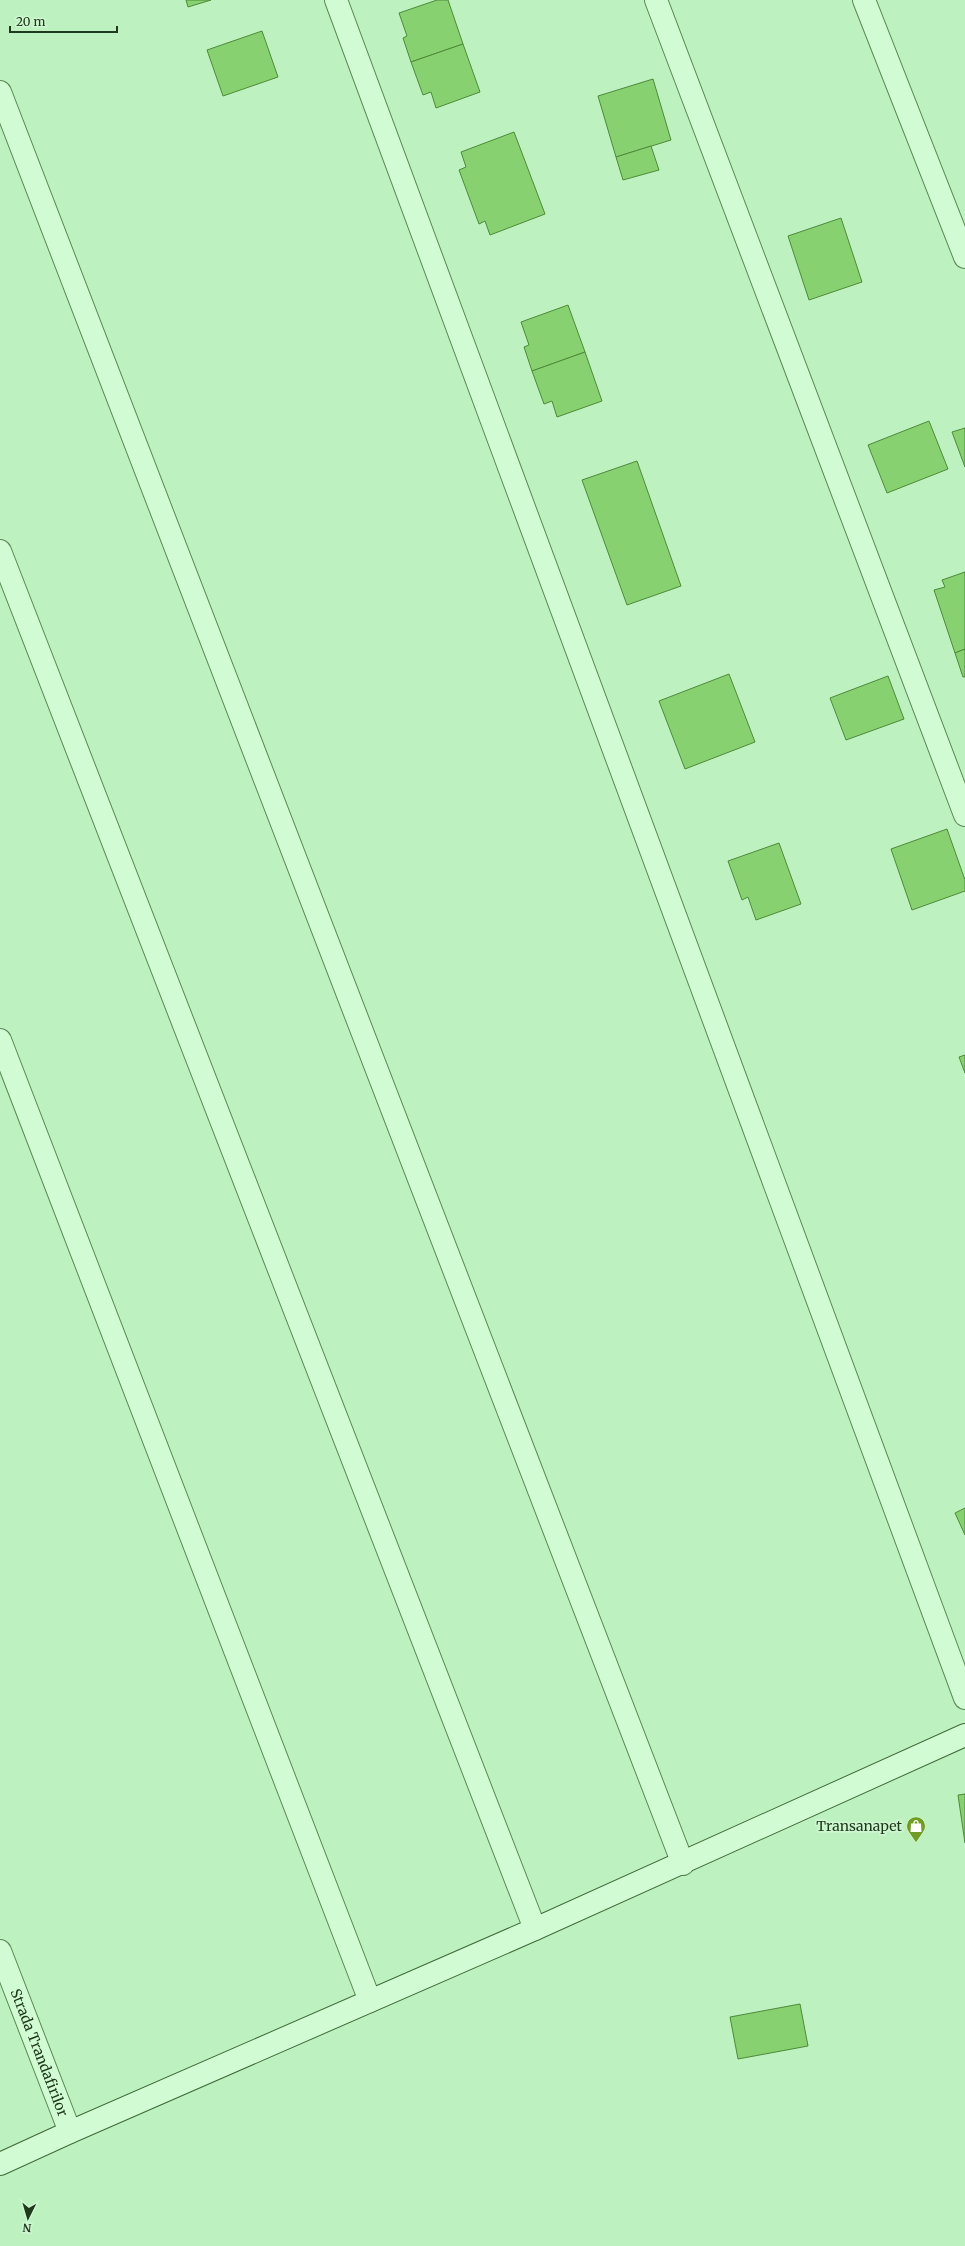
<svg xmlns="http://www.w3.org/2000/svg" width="965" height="2246" font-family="Merriweather,serif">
<rect width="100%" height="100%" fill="#bdf1c0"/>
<!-- building -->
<g fill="#87d170" stroke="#4e8a39">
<path d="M186 0H211L188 7Z"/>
<path d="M437 0H448L463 44 411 62 403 38 407 36 399 13Z"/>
<path d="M262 31 278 77 223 96 207 50Z"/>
<path d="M463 44 480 92 436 108 431 92 423 95 411 62Z"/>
<path d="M653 79 671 140 616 157 598 96Z"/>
<path d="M514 132 545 214 490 235 485 221 479 224 459 170 466 167 461 152Z"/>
<path d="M651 146 659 170 623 180 616 157Z"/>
<path d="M841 218 862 282 809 300 788 236Z"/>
<path d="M568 305 585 352 532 371 524 347 529 345 521 322Z"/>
<path d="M585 352 602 401 557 417 552 401 544 404 532 371Z"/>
<path d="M929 421 948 469 887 493 868 445Z"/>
<path d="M965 428V467L952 432Z"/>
<path d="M637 461 681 586 627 605 582 480Z"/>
<path d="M965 572V649L955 653 934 590 945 587 942 580Z"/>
<path d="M965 649V677H963L955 653Z"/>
<path d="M729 674 755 742 685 769 659 701Z"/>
<path d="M888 676 904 719 846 740 830 698Z"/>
<path d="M947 829 965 880V891L912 910 891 849Z"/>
<path d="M779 843 801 904 756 920 748 897 742 900 728 861Z"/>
<path d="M965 1055V1073L959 1057Z"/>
<path d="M965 1508V1535L955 1513Z"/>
<path d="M965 1794V1843L958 1795Z"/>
<path d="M800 2004 808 2046 738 2059 730 2017Z"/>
</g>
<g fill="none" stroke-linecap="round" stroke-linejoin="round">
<defs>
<g id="street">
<path d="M336 0 965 1698"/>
<path d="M656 0 965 815"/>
<path d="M864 0 965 257"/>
<path d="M0 92 683 1864"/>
<path d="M0 551 535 1929"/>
<path d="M0 1040 370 2001"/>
<path id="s1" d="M0 1951 70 2132"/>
</g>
<path id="secondary" d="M0 2164 70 2132 535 1929 965 1735"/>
</defs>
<!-- street casing -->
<use href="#street" stroke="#5b8955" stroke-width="24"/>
<!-- secondary casing -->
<use href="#secondary" stroke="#406b39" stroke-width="24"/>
<!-- street -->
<use href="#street" stroke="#d1fbd3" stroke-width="22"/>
<!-- secondary -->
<use href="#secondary" stroke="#d1fbd3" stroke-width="22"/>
</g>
<!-- icons -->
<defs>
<symbol id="shop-pin" viewBox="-11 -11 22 30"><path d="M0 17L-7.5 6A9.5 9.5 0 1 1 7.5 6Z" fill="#729c21" stroke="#cdf7d0"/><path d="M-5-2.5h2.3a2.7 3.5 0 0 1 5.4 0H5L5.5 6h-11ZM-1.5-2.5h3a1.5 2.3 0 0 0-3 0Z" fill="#fff"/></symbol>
</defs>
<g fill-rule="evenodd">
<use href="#shop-pin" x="905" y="1815" width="22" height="30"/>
</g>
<g text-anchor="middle" stroke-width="3.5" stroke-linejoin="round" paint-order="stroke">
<!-- poi labels -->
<g font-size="14" fill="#20381b" stroke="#cdf7d0" text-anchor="end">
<text x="902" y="1831">Transanapet</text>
</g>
<!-- street labels -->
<g font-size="14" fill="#20381b" stroke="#cdf7d0">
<text dy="5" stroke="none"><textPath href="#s1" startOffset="109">Strada Trandafirilor</textPath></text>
</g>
</g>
<!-- north arrow -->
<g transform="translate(28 2218) rotate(185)" stroke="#cdf7d0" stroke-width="3" paint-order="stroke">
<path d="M0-3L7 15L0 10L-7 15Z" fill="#20381b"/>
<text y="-6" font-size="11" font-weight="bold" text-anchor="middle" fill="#20381b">N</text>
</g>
<!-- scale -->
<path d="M10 26v6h107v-6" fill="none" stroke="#20381b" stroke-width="2"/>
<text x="16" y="26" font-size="12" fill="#20381b" stroke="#cdf7d0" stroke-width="3" paint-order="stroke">20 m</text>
</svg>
